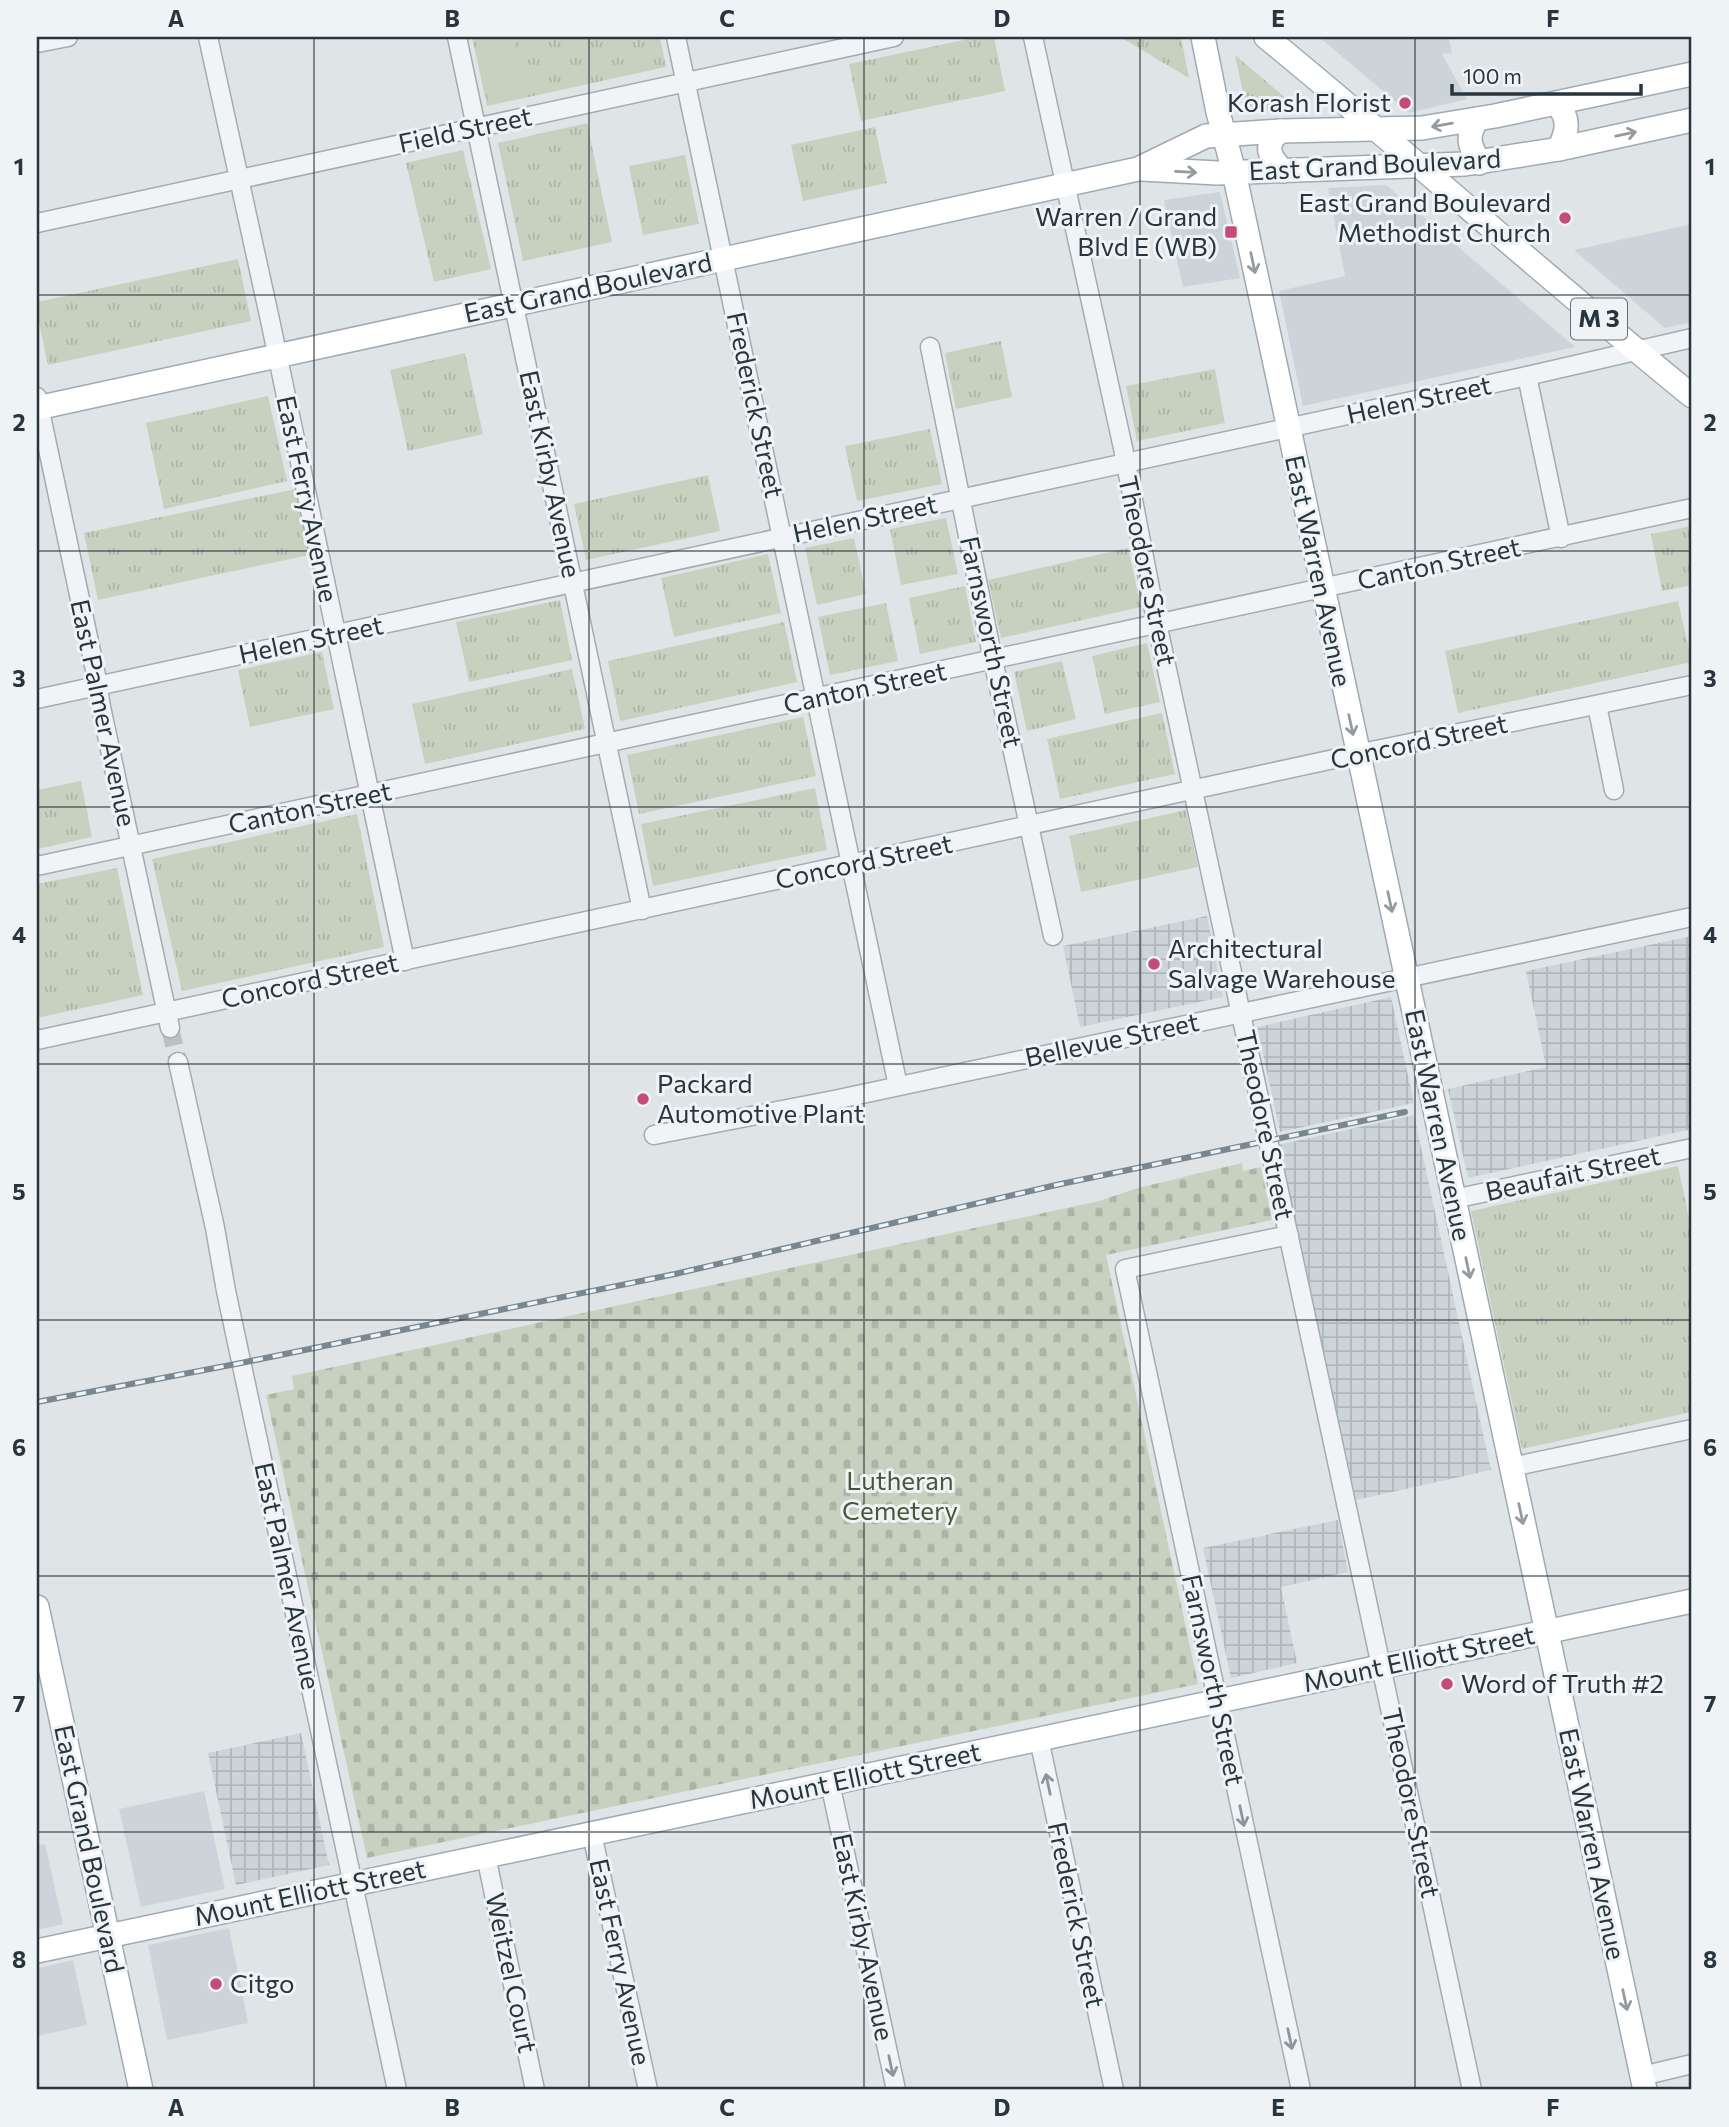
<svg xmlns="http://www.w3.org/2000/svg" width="1729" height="2127" font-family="Commissioner,sans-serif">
<defs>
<pattern id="industrial-grid" width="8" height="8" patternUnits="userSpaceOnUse" patternTransform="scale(1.75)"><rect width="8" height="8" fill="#cdd4d9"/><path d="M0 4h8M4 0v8" fill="none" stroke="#b0b7bb"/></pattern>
<pattern id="grass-tufts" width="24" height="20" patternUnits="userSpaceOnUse" patternTransform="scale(1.75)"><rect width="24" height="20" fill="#c8d1c0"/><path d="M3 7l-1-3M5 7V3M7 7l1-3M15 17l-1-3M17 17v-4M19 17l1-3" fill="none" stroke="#acb4a6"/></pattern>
<pattern id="cemetery-stones" width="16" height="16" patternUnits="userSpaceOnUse" patternTransform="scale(1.75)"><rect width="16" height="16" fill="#c8d1c0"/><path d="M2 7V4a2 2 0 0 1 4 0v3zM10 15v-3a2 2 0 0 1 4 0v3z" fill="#acb4a6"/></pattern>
</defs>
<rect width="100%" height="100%" fill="#dfe4e7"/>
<!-- built -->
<g fill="#cdd4d9">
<path d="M1319 37H1449L1452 53 1442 54 1467 99 1409 113Z"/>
<path d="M1386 185 1575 347 1303 406 1279 291 1345 276 1328 188Z"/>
<path d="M1220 192 1240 278 1183 287 1164 200Z"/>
<path d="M1692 224V322L1665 328 1574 250Z"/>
<path d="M204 1791 225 1889 141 1907 119 1809Z"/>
<path d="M45 1844 63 1924 37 1930V1845Z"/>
<path d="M229 1928 248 2023 167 2040 148 1945Z"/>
<path d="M73 1960 87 2025 37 2036V1968Z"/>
</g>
<!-- industrial -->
<g fill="url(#industrial-grid)">
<path d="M1207 916 1223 997 1080 1027 1063 946Z"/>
<path d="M1692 936V1129L1468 1178 1448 1089 1546 1067 1526 971Z"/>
<path d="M1391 997 1414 1103 1280 1132 1257 1027Z"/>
<path d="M1414 1115 1491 1470 1356 1500 1278 1145Z"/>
<path d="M1338 1520 1348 1572 1281 1587 1297 1663 1231 1678 1203 1548Z"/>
<path d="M301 1733 329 1865 236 1885 208 1753Z"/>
</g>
<!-- grass -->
<g fill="url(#grass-tufts)">
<path d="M472 37H660L666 67 487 106Z"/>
<path d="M978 37H994L1005 91 861 121 849 64Z"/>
<path d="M1120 37H1181L1189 78Z"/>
<path d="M1235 55 1295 106 1294 110H1247Z"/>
<path d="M587 123 612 242 523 261 498 143Z"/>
<path d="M875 127 887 183 803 201 791 145Z"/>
<path d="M463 150 491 269 434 282 406 163Z"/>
<path d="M685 155 699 224 643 235 629 166Z"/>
<path d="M238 259 251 321 48 365 37 313V302Z"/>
<path d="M1001 341 1012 397 956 409 945 353Z"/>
<path d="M465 353 483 434 408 451 390 370Z"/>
<path d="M1215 369 1225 423 1137 441 1126 386Z"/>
<path d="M268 396 287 481 164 509 146 423Z"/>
<path d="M930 429 942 484 857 501 845 446Z"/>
<path d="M708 475 720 531 586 560 574 504Z"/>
<path d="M296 489 309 555 98 600 84 533Z"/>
<path d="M946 518 958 574 901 585 890 529Z"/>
<path d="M1692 526V585L1662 591 1651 534Z"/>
<path d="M854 538 866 594 817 605 805 548Z"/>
<path d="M1128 548 1141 607 1001 638 988 580Z"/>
<path d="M768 554 781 613 674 637 661 578Z"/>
<path d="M965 586 976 642 920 654 909 598Z"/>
<path d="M560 600 572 660 469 682 456 622Z"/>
<path d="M1678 601 1692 662 1458 713 1445 651Z"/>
<path d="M886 603 898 661 830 675 818 617Z"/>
<path d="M784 622 797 682 620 721 608 661Z"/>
<path d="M1147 643 1160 702 1105 714 1092 656Z"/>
<path d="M322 652 334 709 250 727 238 670Z"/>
<path d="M1062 661 1076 719 1027 731 1014 672Z"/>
<path d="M572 669 585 729 425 764 412 704Z"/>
<path d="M1162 713 1175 774 1060 799 1047 739Z"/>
<path d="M803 717 816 776 639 814 627 755Z"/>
<path d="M81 781 92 837 37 849V790Z"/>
<path d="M815 788 827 850 653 886 641 824Z"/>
<path d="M1186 810 1198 867 1081 892 1069 836Z"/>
<path d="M357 814 384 947 182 991 152 859Z"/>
<path d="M117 868 143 995 37 1018V884Z"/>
<path d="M1678 1166 1692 1233V1412L1522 1449 1471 1211Z"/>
</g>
<!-- cemetery -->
<path fill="url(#cemetery-stones)" d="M1242 1163 1243 1171 1261 1167 1272 1220 1106 1255 1198 1684 367 1858 266 1395 294 1389 292 1376 1099 1201 1138 1188Z"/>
<!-- pitch -->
<path fill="#c8d1c0" d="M514 38 526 96 489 104 477 46Z"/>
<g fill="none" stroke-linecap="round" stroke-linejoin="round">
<!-- minor-tunnel -->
<path stroke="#bbc1c5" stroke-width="18" stroke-dasharray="18 9" stroke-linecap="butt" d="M170 1028 178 1062"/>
<defs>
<g id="minor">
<path d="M208 37 270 320 405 961"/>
<path d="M457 37 642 910"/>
<path d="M676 37 898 1086"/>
<path d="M1033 37 1123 448 1154 609 1472 2090"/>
<path d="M37 43 68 37"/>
<path d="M37 223 894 37"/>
<path d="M930 347 993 660 1053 936"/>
<path d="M1527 376 1561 538"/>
<path d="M37 397 95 670 101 707 170 1028"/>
<path d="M37 699 1527 376 1692 338"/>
<path d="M1597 705 1614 790"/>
<path d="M37 866 1692 508"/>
<path d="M37 1040 1357 754 1692 685"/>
<path d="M178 1062 215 1228 226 1291 397 2090"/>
<path d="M654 1135 834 1100 1692 917"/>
<path d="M1454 1199 1692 1148"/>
<path d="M1289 1235 1125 1269 1301 2090"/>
<path d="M1511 1467 1692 1429"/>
<path d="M1039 1739 1114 2090"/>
<path d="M830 1783 896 2090"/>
<path d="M592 1834 648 2090"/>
<path d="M486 1856 535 2090"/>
<path d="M1642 2076 1692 2064"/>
</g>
<g id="major">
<path d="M1203 37 1218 112 1234 172 1645 2090"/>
<path d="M1266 37C1410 155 1548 279 1692 396"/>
<path d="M1557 103C1570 120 1568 130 1559 149"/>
<path d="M1477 119C1466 139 1469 143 1479 163"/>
<path d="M1280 131C1263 145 1269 157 1283 171"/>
<path d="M1142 169 1217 173 1465 164 1559 149 1692 120"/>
<path d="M37 408 1138 169 1206 136 1280 131 1422 128 1495 116 1692 74"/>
<path d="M37 1607 141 2090"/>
<path d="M37 1951 1692 1601"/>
</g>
</defs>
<!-- minor casing -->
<use href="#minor" stroke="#a5acb1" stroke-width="21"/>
<!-- major casing -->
<use href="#major" stroke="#9fabb2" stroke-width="26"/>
<!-- minor -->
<use href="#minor" stroke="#f1f4f6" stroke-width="18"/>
<!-- major -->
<use href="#major" stroke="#fff" stroke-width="23"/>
<defs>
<path id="rail" d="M37 1402 241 1363 675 1274 1056 1185 1405 1112"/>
</defs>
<!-- rail casing -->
<use href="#rail" stroke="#798790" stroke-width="6"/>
<!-- rail -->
<use href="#rail" stroke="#eef3f5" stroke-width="3.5" stroke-dasharray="10" stroke-linecap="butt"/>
</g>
<!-- one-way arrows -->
<defs><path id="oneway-shaft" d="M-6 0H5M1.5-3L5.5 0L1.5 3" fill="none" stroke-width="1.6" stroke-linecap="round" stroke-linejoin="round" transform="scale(1.75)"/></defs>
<g stroke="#949a9e">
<use href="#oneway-shaft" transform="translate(1442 125) rotate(170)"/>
<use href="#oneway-shaft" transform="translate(1626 134) rotate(-12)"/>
<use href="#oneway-shaft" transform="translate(1186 172) rotate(3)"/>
<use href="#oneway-shaft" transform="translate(1253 263) rotate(78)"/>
<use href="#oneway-shaft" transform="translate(1351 725) rotate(78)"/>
<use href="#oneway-shaft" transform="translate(1390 902) rotate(78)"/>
<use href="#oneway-shaft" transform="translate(1468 1268) rotate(78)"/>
<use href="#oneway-shaft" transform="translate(1521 1514) rotate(78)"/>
<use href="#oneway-shaft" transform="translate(1625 2000) rotate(78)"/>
</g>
<g stroke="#8d949a">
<use href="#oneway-shaft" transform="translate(1048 1784) rotate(-102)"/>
<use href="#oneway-shaft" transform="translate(1242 1816) rotate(78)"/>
<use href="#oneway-shaft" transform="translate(1290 2039) rotate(78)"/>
<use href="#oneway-shaft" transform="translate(891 2066) rotate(78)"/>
</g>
<!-- grid -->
<path fill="none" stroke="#29353d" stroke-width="2" stroke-opacity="0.55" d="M314 37V2090M589 37V2090M864 37V2090M1140 37V2090M1415 37V2090M37 295H1692M37 551H1692M37 807H1692M37 1064H1692M37 1320H1692M37 1576H1692M37 1832H1692"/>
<!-- markers -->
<g fill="#c54b79" stroke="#eef3f5" stroke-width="2.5">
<circle cx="1405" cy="103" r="7"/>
<circle cx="1565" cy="218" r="7"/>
<rect x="1224" y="225" width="14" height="14" rx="3.5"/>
<circle cx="1154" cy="964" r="7"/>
<circle cx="643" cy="1099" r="7"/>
<circle cx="1447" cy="1684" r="7"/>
<circle cx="216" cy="1984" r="7"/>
</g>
<g text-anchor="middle" stroke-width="6" stroke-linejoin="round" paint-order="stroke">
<!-- shield labels -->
<rect fill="#eef3f5" stroke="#646e74" stroke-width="2" x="1571" y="298.5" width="56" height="41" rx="5"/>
<g font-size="24" font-weight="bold" fill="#29353d">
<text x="1599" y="327">M 3</text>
</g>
<!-- poi labels -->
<g font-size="26" fill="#29353d" stroke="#eef3f5" text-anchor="start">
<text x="1391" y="112" text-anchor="end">Korash Florist</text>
<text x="1551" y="212" text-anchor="end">East Grand Boulevard<tspan x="1551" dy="30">Methodist Church</tspan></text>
<text x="1217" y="226" text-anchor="end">Warren / Grand<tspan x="1217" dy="30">Blvd E (WB)</tspan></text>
<text x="1168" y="958">Architectural<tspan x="1168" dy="30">Salvage Warehouse</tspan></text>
<text x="657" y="1093">Packard<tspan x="657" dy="30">Automotive Plant</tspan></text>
<text x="1461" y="1693">Word of Truth #2</text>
<text x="230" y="1993">Citgo</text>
</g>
<!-- street labels -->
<g font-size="26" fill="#29353d" stroke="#eef3f5">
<text transform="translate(465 130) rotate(-12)" y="9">Field Street</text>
<text transform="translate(1375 165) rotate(-3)" y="9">East Grand Boulevard</text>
<text transform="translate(588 288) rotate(-12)" y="9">East Grand Boulevard</text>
<text transform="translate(1419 400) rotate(-12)" y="9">Helen Street</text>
<text transform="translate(755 405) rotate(78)" y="9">Frederick Street</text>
<text transform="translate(550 474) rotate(78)" y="9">East Kirby Avenue</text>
<text transform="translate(307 499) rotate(78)" y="9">East Ferry Avenue</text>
<text transform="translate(865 519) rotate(-12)" y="9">Helen Street</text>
<text transform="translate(1439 564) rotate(-12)" y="9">Canton Street</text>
<text transform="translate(1147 571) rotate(78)" y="9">Theodore Street</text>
<text transform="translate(1318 571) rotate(78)" y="9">East Warren Avenue</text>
<text transform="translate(311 640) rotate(-12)" y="9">Helen Street</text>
<text transform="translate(991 642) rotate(78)" y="9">Farnsworth Street</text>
<text transform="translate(865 688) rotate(-12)" y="9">Canton Street</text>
<text transform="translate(103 713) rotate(78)" y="9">East Palmer Avenue</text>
<text transform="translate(1419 742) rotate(-12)" y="9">Concord Street</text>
<text transform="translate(310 808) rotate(-12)" y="9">Canton Street</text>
<text transform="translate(864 862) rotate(-12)" y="9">Concord Street</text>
<text transform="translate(310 981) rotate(-12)" y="9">Concord Street</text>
<text transform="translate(1112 1040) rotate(-12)" y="9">Bellevue Street</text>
<text transform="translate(1265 1125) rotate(78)" y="9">Theodore Street</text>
<text transform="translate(1438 1125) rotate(78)" y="9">East Warren Avenue</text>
<text transform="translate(1573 1174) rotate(-12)" y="9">Beaufait Street</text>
<text transform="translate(287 1576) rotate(78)" y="9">East Palmer Avenue</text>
<text transform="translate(1419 1659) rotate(-12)" y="9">Mount Elliott Street</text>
<text transform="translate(1213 1680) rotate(78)" y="9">Farnsworth Street</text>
<text transform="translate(865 1776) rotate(-12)" y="9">Mount Elliott Street</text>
<text transform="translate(1411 1803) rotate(78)" y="9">Theodore Street</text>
<text transform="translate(1592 1844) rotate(78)" y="9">East Warren Avenue</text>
<text transform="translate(89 1849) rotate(78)" y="9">East Grand Boulevard</text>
<text transform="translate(310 1893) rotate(-12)" y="9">Mount Elliott Street</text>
<text transform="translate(1076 1915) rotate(78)" y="9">Frederick Street</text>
<text transform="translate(863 1937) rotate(78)" y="9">East Kirby Avenue</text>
<text transform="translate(620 1962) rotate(78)" y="9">East Ferry Avenue</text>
<text transform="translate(511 1973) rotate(78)" y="9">Weitzel Court</text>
</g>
<!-- park labels -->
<g font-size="26" fill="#455837" stroke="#eef3f5">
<text x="900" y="1490">Lutheran<tspan x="900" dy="30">Cemetery</tspan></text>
</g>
</g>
<!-- border -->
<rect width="1729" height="2127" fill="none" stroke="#eef3f5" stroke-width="77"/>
<!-- scale -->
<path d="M1452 84v10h189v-10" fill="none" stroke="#29353d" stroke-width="3.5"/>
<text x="1463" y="84" font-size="21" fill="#29353d" stroke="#eef3f5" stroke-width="5" paint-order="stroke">100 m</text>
<rect x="38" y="38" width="1652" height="2050" fill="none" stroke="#29353d" stroke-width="2.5"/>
<g font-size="23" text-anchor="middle" font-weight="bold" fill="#29353d">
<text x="176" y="27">A</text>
<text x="452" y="27">B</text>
<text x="727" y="27">C</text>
<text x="1002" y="27">D</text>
<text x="1278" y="27">E</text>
<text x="1553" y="27">F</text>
<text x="19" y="175">1</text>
<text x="1710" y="175">1</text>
<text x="19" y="431">2</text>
<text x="1710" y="431">2</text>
<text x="19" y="687">3</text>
<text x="1710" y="687">3</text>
<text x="19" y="943">4</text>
<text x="1710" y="943">4</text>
<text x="19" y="1200">5</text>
<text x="1710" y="1200">5</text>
<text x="19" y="1456">6</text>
<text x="1710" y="1456">6</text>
<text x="19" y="1712">7</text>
<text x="1710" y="1712">7</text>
<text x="19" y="1968">8</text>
<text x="1710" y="1968">8</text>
<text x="176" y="2116">A</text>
<text x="452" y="2116">B</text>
<text x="727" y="2116">C</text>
<text x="1002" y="2116">D</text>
<text x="1278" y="2116">E</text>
<text x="1553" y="2116">F</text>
</g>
</svg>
